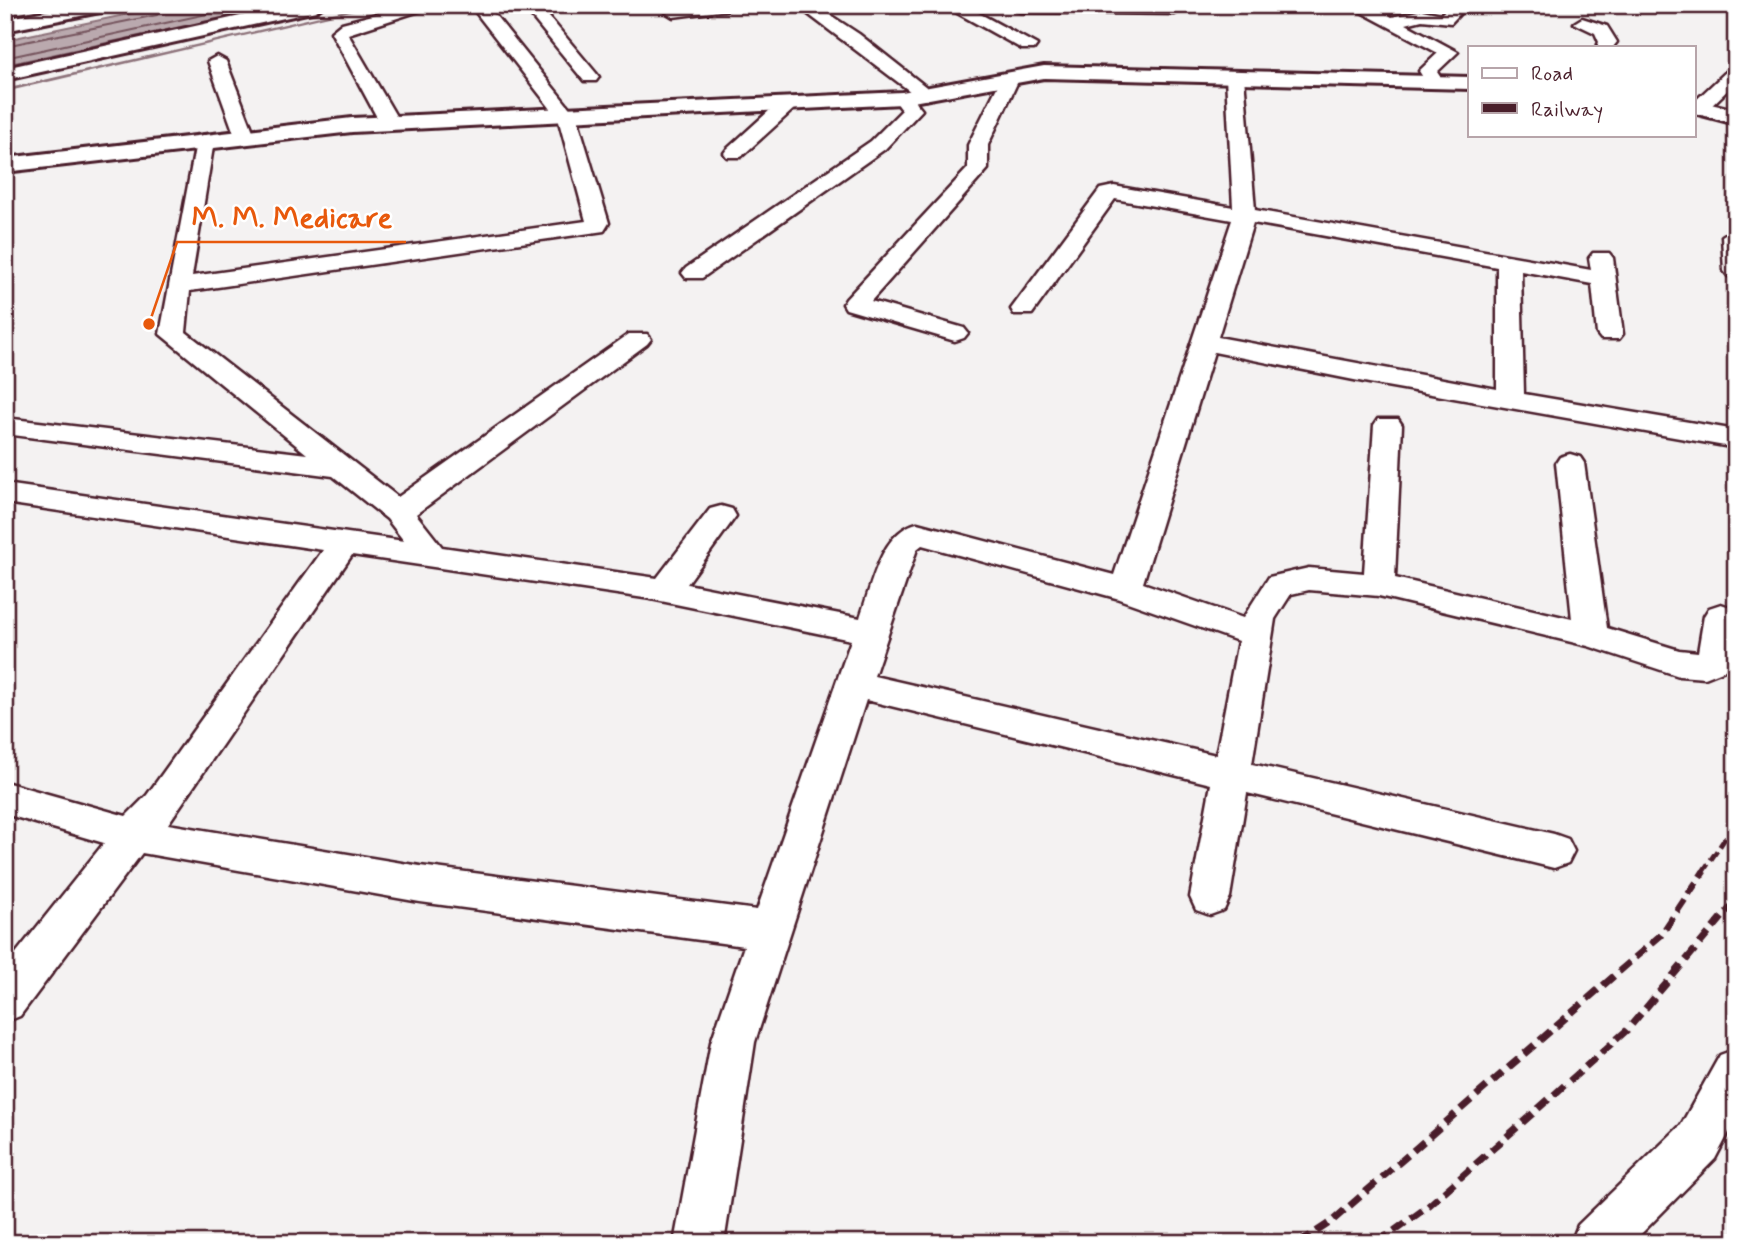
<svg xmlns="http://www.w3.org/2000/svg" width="1741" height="1248" font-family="Mynerve,sans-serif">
<rect width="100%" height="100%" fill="#f4f2f2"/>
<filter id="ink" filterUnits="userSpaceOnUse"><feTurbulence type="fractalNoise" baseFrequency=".0143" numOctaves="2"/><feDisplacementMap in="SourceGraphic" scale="14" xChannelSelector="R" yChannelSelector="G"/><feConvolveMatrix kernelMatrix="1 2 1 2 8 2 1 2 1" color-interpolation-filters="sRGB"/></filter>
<g filter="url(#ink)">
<!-- water -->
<path fill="#baa9ae" stroke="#8d727a" stroke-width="2" d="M172 5H281L5 65V40Z"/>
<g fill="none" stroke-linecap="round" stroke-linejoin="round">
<!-- shore -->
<g stroke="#77565f" stroke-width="2">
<path d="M5 46 157 15 163 5"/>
<path d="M5 58 248 5"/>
</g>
<!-- stream -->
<path fill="#8d727a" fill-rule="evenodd" d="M367 5H376L5 92V89Z"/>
<defs>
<g id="street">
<path d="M411 5H438L348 34 400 123 390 129 380 123 331 32 342 23Z"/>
<path d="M470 5H487L577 117 609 223 604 231 190 291 186 332 398 497 629 334H647L651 339 647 344 416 514 442 547 657 578 710 509 721 506 732 509 736 516 687 584 860 618C872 585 880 533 917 523L1114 575 1232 220 1115 199 1032 314H1014L1011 309 1100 189 1114 186 1233 207 1226 77 1235 72 1244 77 1255 210 1591 270 1589 258 1593 253H1609L1613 258 1623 334 1619 339H1601L1597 334 1592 284 1521 271 1524 394 1736 430V448L1369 383 1214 352 1143 583 1243 618 1269 577 1309 568 1364 573 1374 425 1378 419H1398L1402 425 1395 578 1572 619 1556 463 1560 457 1570 454 1580 457 1584 463 1607 628 1679 650 1698 652 1704 616 1709 608 1721 604 1733 608 1736 613 1730 661 1725 670 1705 678 1679 676 1588 646 1379 596 1309 590 1291 594 1275 619 1252 764 1554 834 1568 839 1574 851 1568 863 1554 868 1247 793 1230 897 1224 910 1210 915 1196 910 1190 897 1211 784 866 700 755 1042 724 1243H674L711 1042 744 946 420 902 142 853 20 1016 5 1022V967L104 843 5 814V782L126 816 147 795 323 550 5 503V484L404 541 387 519 333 476 5 434V418L307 454 160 334 197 137 204 135 214 141 192 276 586 221 558 118ZM1253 223 1497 267V389L1218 337ZM922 545 1116 598 1238 641 1216 755 874 676 917 549ZM352 555 651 599 851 640 757 910 420 866 168 824Z"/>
<path d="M522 5H539L596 73 599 77 596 81H584Z"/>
<path d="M688 5H735L727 10 673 17 665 12 667 9Z"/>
<path d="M796 5H815L859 34 935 94 926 100 919 98Z"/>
<path d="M943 5H964L1037 45 1034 49H1022Z"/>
<path d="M1013 5H1179L1183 9 1175 14 1020 12 1014 10Z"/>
<path d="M1348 5H1369L1392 17 1422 10 1441 14 1451 5H1468L1451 23 1422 20 1406 24 1458 52 1437 72 1443 81 1440 85H1428L1419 71 1438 53Z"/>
<path d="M1582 18 1607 26 1617 42 1613 47H1597L1599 42 1595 33 1574 23Z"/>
<path d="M217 56 226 61 255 136 252 140 245 142 235 136 208 61Z"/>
<path d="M1736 67V82L1705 112 1694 113V102L1730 68Z"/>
<path d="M1010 74 1019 79 988 145V169L871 301 964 328 968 333 964 338 955 341 846 309 843 304 846 299 968 168V145L1001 79Z"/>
<path d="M902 92 909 94 922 110 885 149 702 278H686L682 273 686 268 871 141 902 110 893 98Z"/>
<path d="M788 98 795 100 797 104 795 108 741 157H727L724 153 727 149 781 100Z"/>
<path d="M1733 229 1736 230V278L1728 276 1724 271 1722 236Z"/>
<path d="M1736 1049V1119L1715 1159 1632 1243H1571L1578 1225 1681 1125 1720 1055Z"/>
</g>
<g id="secondary">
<path d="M76 5H114L105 11 5 31V19Z"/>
<path d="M1044 66 1470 77V89L1044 78 902 104 352 132 5 172V158L352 118 902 92Z"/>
<path d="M1694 100 1736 110V124L1694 113Z"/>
</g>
<path id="primary" d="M290 5H325L316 11 5 80V68Z"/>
</defs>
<!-- street casing -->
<use href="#street" stroke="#4a1f2b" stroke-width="5"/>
<!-- secondary casing -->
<use href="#secondary" stroke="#4a1f2b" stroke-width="6"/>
<!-- primary casing -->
<use href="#primary" stroke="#4a1f2b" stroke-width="6"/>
<!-- street -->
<use href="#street" fill="#fff" fill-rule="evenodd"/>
<!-- secondary -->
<use href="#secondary" fill="#fff" fill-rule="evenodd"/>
<!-- primary -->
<use href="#primary" fill="#fff" fill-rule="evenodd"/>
<!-- rail-far1 -->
<path stroke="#4a1f2b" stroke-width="5" stroke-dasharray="11 5" stroke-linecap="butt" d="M1702 873 1736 822"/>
<!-- rail -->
<g stroke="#4a1f2b" stroke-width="7" stroke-dasharray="14 7" stroke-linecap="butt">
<path d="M1299 1243 1331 1222 1661 935 1704 871"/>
<path d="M1377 1243 1426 1208 1627 1030 1736 901"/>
</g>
</g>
</g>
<!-- callouts -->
<path fill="none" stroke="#e8590c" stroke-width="2.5" d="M149 324L177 242H406"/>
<circle fill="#e8590c" stroke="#fff" stroke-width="2.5" cx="149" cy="324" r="7"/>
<g font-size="30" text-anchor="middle" font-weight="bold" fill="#e8590c" stroke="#fff" stroke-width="5" stroke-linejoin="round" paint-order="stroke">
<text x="292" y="227">M. M. Medicare</text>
</g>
<!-- margin -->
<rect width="1741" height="1248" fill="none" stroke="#fff" stroke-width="28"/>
<rect x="14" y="14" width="1713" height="1220" fill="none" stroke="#4a1f2b" stroke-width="2.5" filter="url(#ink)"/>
<!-- legend -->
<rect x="1468" y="46" width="228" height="91" fill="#ffffff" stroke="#b7a5aa" stroke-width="2"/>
<rect x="1482" y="68" width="35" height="10" fill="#ffffff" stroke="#b7a5aa" stroke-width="2"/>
<text x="1531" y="80" font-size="21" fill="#4a1f2b">Road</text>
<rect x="1482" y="103" width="35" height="10" fill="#4a1f2b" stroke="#b7a5aa" stroke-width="2"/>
<text x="1531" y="116" font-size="21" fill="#4a1f2b">Railway</text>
</svg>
